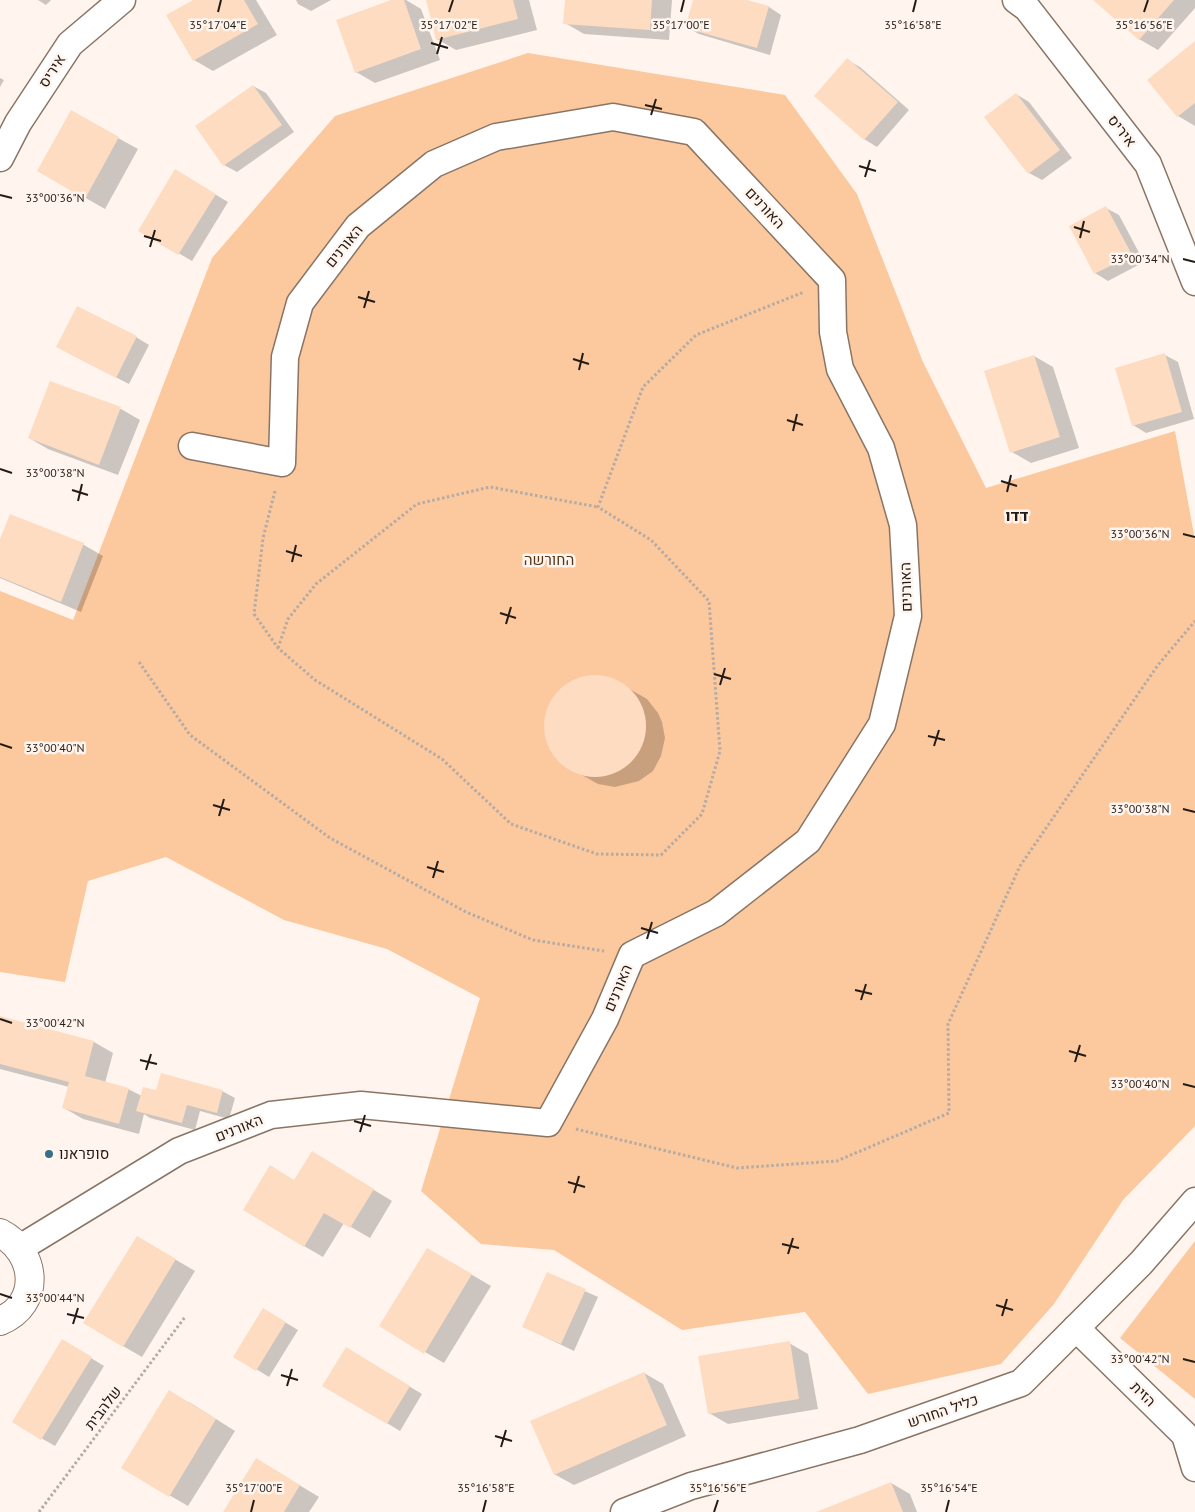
<svg xmlns="http://www.w3.org/2000/svg" width="1195" height="1512" font-family="'PT Sans',Heebo,sans-serif">
<rect width="100%" height="100%" fill="#fff5ee"/>
<!-- green -->
<g fill="#fcc89e">
<path d="M528 53 785 95 857 194 923 362 986 488 1175 431 1195 540V1126L1123 1200 1054 1304 1001 1364 868 1394 805 1312 682 1330 554 1250 481 1244 421 1191 480 998 387 949 284 920 166 857 88 881 65 982 0 972V591L73 620 212 258 335 116Z"/>
<path d="M1195 1241V1399L1120 1338Z"/>
</g>
<!-- shadow -->
<g fill="#0003">
<path d="M38 0H51L46 5Z"/>
<path d="M195 0H256L277 35 213 71 194 60Z"/>
<path d="M296 0H331L311 11 298 4Z"/>
<path d="M395 0H406L421 9 440 60 375 83 356 72Z"/>
<path d="M427 0H529L537 30 456 50 437 39Z"/>
<path d="M566 0H672L669 40 584 34 565 23Z"/>
<path d="M694 0H743L769 7 781 15 770 55 699 34 686 27Z"/>
<path d="M1095 0H1195V8L1158 50 1139 39Z"/>
<path d="M1195 43V126L1178 116Z"/>
<path d="M847 60 860 67 909 110 877 147 864 139Z"/>
<path d="M0 78 4 80 0 87Z"/>
<path d="M253 86 266 93 294 132 237 172 224 165Z"/>
<path d="M1016 94 1029 102 1072 158 1042 180 1029 173Z"/>
<path d="M71 112 138 149 105 209 38 171Z"/>
<path d="M176 171 228 202 192 261 139 230Z"/>
<path d="M1106 208 1119 215 1144 262 1108 281 1095 273Z"/>
<path d="M136 337 149 345 129 384 70 354Z"/>
<path d="M1165 355 1178 362 1194 419 1146 433 1133 425Z"/>
<path d="M1034 356 1053 367 1079 448 1031 463 1012 452Z"/>
<path d="M50 382 121 409 140 420 118 475 48 449 29 438Z"/>
<path d="M10 516 84 545 103 556 81 612 0 578V543Z"/>
<path d="M589 676 612 679 647 699 658 713 662 722 665 738 661 756 653 771 639 781 615 787 598 784 562 764 551 751 547 740 545 723 549 706 558 691 572 681Z"/>
<path d="M0 1017 94 1042 113 1053 105 1083 128 1089 142 1096 157 1092 222 1091 235 1098 229 1119 200 1111 195 1130 150 1118 144 1114 139 1134 83 1119 64 1108 69 1087 0 1069Z"/>
<path d="M331 1164 392 1201 370 1238 344 1223 323 1257 304 1246 294 1181Z"/>
<path d="M137 1237 195 1271 142 1357 123 1346Z"/>
<path d="M428 1249 491 1286 444 1363 425 1352Z"/>
<path d="M547 1274 598 1297 574 1351 524 1327Z"/>
<path d="M263 1309 298 1330 269 1377 235 1356Z"/>
<path d="M63 1341 104 1366 55 1446 13 1422Z"/>
<path d="M789 1343 808 1354 818 1409 728 1424 709 1413Z"/>
<path d="M359 1356 422 1394 400 1431 324 1385Z"/>
<path d="M644 1373 663 1384 686 1436 574 1485 554 1474Z"/>
<path d="M189 1402 235 1431 188 1506 169 1495Z"/>
<path d="M276 1471 319 1497 309 1512H225Z"/>
<path d="M891 1483 910 1494 917 1512H819Z"/>
</g>
<!-- building -->
<g fill="#fddcc2">
<path d="M193 0H244L258 24 193 61 166 15Z"/>
<path d="M391 0H404L421 49 355 73 336 20Z"/>
<path d="M426 0H513L518 19 436 40Z"/>
<path d="M565 0H652L650 30 563 24Z"/>
<path d="M693 0H747L769 6 757 48 685 28Z"/>
<path d="M1093 0H1174L1139 40Z"/>
<path d="M1195 41V103L1177 117 1147 80Z"/>
<path d="M847 58 898 102 864 140 814 96Z"/>
<path d="M253 85 282 125 223 166 195 126Z"/>
<path d="M1016 93 1060 150 1028 174 984 117Z"/>
<path d="M71 110 119 137 85 199 37 171Z"/>
<path d="M175 169 216 194 178 255 138 231Z"/>
<path d="M1106 206 1132 255 1094 274 1069 226Z"/>
<path d="M77 306 137 336 116 378 56 347Z"/>
<path d="M1165 353 1182 412 1132 426 1115 368Z"/>
<path d="M1034 355 1060 437 1010 453 984 371Z"/>
<path d="M50 381 121 407 99 465 28 438Z"/>
<path d="M10 514 84 543 61 602 0 577V539Z"/>
<circle cx="595" cy="726" r="51"/>
<path d="M0 1016 94 1041 85 1076 129 1088 119 1124 62 1108 69 1082 0 1064Z"/>
<path d="M161 1073 223 1090 217 1113 187 1105 182 1123 136 1111 143 1087 156 1090Z"/>
<path d="M312 1151 374 1189 350 1228 324 1213 304 1247 243 1210 270 1165 294 1180Z"/>
<path d="M137 1236 176 1259 123 1347 83 1323Z"/>
<path d="M427 1248 472 1274 424 1354 379 1326Z"/>
<path d="M547 1272 586 1289 561 1344 522 1327Z"/>
<path d="M263 1308 286 1322 256 1371 233 1357Z"/>
<path d="M62 1339 92 1357 41 1440 12 1422Z"/>
<path d="M790 1341 799 1399 708 1414 698 1356Z"/>
<path d="M346 1347 410 1386 387 1424 322 1386Z"/>
<path d="M644 1372 667 1425 554 1475 530 1421Z"/>
<path d="M169 1390 216 1419 169 1497 121 1468Z"/>
<path d="M256 1458 300 1485 284 1512H223Z"/>
<path d="M891 1482 903 1512H816Z"/>
</g>
<g fill="none" stroke-linecap="round" stroke-linejoin="round">
<defs>
<g id="street">
<path d="M1016 0 1027 8 1148 164 1195 282"/>
<path d="M0 158 18 123 70 44 122 0"/>
<path d="M20 1248 179 1151 271 1115 361 1105 548 1123 605 1019 632 955 716 913 808 841 882 724 908 616 903 525 881 448 840 369 833 332 832 280 694 132 613 117 496 137 434 164 358 226 300 303 285 357 282 463 192 446"/>
<path d="M1076 1328 1185 1435 1195 1468"/>
<path d="M624 1512 691 1486 860 1440 1021 1383 1141 1263 1195 1201"/>
</g>
<path id="secondary" d="M0 1233C37 1252 42 1304 0 1321"/>
</defs>
<!-- street casing -->
<use href="#street" stroke="#8a7565" stroke-width="29"/>
<!-- secondary casing -->
<use href="#secondary" stroke="#8a7565" stroke-width="30"/>
<!-- path -->
<g stroke="#b4aba4" stroke-width="3" stroke-dasharray="2.5 2.5" stroke-linecap="butt">
<path d="M275 491 263 538 254 614 278 648 315 680 442 759 511 824 597 854 661 855 702 814 720 751 709 601 651 540 598 507 643 387 696 335 804 292"/>
<path d="M278 648 288 619 316 584 417 504 490 487 598 507"/>
<path d="M139 662 190 735 330 838 466 912 533 940 604 951"/>
<path d="M576 1129 737 1168 837 1161 949 1113 948 1024 1020 866 1158 665 1195 621"/>
<path d="M39 1512 185 1317"/>
</g>
<!-- street -->
<use href="#street" stroke="#fff" stroke-width="26"/>
<!-- secondary -->
<use href="#secondary" stroke="#fff" stroke-width="28"/>
</g>
<!-- ticks -->
<path fill="none" stroke="#231b15" stroke-width="2" d="M218 12 221 0M449 12 453 0M681 12 684 0M913 12 916 0M1144 12 1148 0M431 43 448 48M437 54 442 37M645 105 662 109M651 115 656 99M859 166 876 171M865 177 870 160M0 195 12 198M1074 227 1090 232M144 236 161 241M1080 238 1084 221M150 247 155 230M1183 259 1195 262M358 297 375 302M364 308 369 291M573 359 589 364M579 370 583 353M787 420 803 425M793 431 797 414M0 469 12 473M1001 481 1017 486M72 490 88 495M1007 492 1011 475M78 501 82 484M1183 534 1195 537M286 551 302 556M292 562 296 545M500 613 516 618M506 624 511 607M714 674 731 679M720 685 725 668M928 736 945 740M0 744 12 748M934 746 939 730M213 805 230 810M1183 809 1195 812M219 816 224 799M427 867 444 872M433 878 438 861M641 928 658 933M647 939 652 922M855 990 872 994M861 1000 866 984M0 1019 12 1023M1069 1051 1086 1056M140 1060 157 1064M1075 1062 1080 1045M146 1070 151 1054M1183 1084 1195 1087M354 1121 371 1126M360 1132 365 1115M568 1182 585 1187M574 1193 579 1176M782 1244 799 1248M788 1254 793 1238M0 1294 12 1298M996 1305 1013 1310M67 1314 84 1318M1002 1316 1007 1299M73 1324 78 1308M1183 1359 1195 1362M281 1375 298 1380M287 1386 292 1369M495 1436 512 1441M501 1447 506 1430M251 1512 254 1500M483 1512 486 1500M714 1512 718 1500M946 1512 949 1500"/>
<!-- markers -->
<circle fill="#347187" stroke="#fff5ee" stroke-width="2" cx="49" cy="1154" r="5"/>
<g text-anchor="middle" stroke-width="5" stroke-linejoin="round" paint-order="stroke">
<!-- street labels -->
<g font-size="15" fill="#231b15" stroke="#fff5ee">
<text transform="translate(52 71) rotate(-57)" y="5">איריס</text>
<text transform="translate(1122 131) rotate(52)" y="5">איריס</text>
<text transform="translate(765 208) rotate(47)" y="5">האורנים</text>
<text transform="translate(344 246) rotate(-51)" y="5">האורנים</text>
<text transform="translate(906 587) rotate(-92)" y="5">האורנים</text>
<text transform="translate(618 988) rotate(-67)" y="5">האורנים</text>
<text transform="translate(239 1128) rotate(-22)" y="5">האורנים</text>
<text transform="translate(1143 1394) rotate(45)" y="5">הזית</text>
<text transform="translate(103 1408) rotate(-53)" y="5">שלהבית</text>
<text transform="translate(943 1411) rotate(-19)" y="5">כליל החורש</text>
</g>
<!-- park labels -->
<g font-size="15" fill="#57371b" stroke="#fff5ee">
<text x="549" y="565">החורשה</text>
</g>
<!-- poi labels -->
<g font-size="15" fill="#231b15" stroke="#fff5ee" text-anchor="start">
<text x="59" y="1159">סופראנו</text>
</g>
<!-- neighbourhood labels -->
<g font-size="16" font-weight="bold" fill="#231b15" stroke="#fff5ee">
<text x="1017" y="521">דדו</text>
</g>
</g>
<g font-size="12" text-anchor="middle" fill="#231b15" stroke="#fff5ee" stroke-width="5" stroke-linejoin="round" paint-order="stroke">
<text x="218" y="29">35°17'04"E</text>
<text x="449" y="29">35°17'02"E</text>
<text x="681" y="29">35°17'00"E</text>
<text x="913" y="29">35°16'58"E</text>
<text x="1144" y="29">35°16'56"E</text>
<text x="55" y="202">33°00'36"N</text>
<text x="1140" y="263">33°00'34"N</text>
<text x="55" y="477">33°00'38"N</text>
<text x="1140" y="538">33°00'36"N</text>
<text x="55" y="752">33°00'40"N</text>
<text x="1140" y="813">33°00'38"N</text>
<text x="55" y="1027">33°00'42"N</text>
<text x="1140" y="1088">33°00'40"N</text>
<text x="55" y="1302">33°00'44"N</text>
<text x="1140" y="1363">33°00'42"N</text>
<text x="254" y="1492">35°17'00"E</text>
<text x="486" y="1492">35°16'58"E</text>
<text x="718" y="1492">35°16'56"E</text>
<text x="949" y="1492">35°16'54"E</text>
</g>
</svg>
